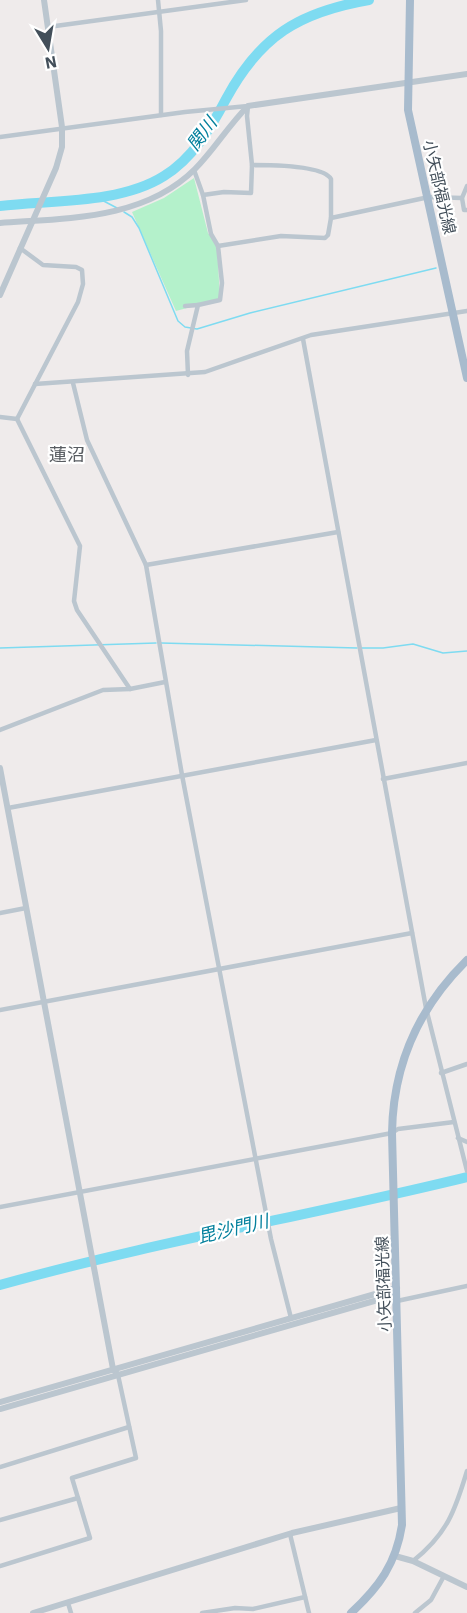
<svg xmlns="http://www.w3.org/2000/svg" width="467" height="1613" font-family="'IBM Plex Sans','Noto Sans JP',sans-serif">
<rect width="100%" height="100%" fill="#efebeb"/>
<!-- green -->
<path fill="#b4f1cb" d="M194 178 208 233 217 245 220 299 176 311 132 212 164 198Z"/>
<g fill="none" stroke-linecap="round" stroke-linejoin="round">
<!-- stream -->
<g stroke="#7edbf1" stroke-width="1.5">
<path d="M96 197 117 208"/>
<path d="M124 212 132 217 139 228 178 321 185 327 197 329 250 313 436 268"/>
<path d="M161 643 357 648"/>
<path d="M0 648 156 643"/>
<path d="M362 648H383L413 644 443 653 467 651"/>
</g>
<!-- river -->
<g stroke="#7edbf1" stroke-width="10">
<path d="M0 206C51 200 120 204 164 176 192 159 211 128 226 99 260 36 299 12 369 0"/>
<path d="M0 1285C154 1242 312 1215 467 1177"/>
</g>
<!-- minor -->
<g stroke="#bbc6cf" stroke-width="4.5">
<path d="M158 0 161 31V115"/>
<path d="M48 27 246 0"/>
<path d="M0 137 185 112 248 106 247 116 252 165"/>
<path d="M194 170 203 195 224 192 251 193 252 165C268 165 323 165 331 179V218L429 197 462 198"/>
<path d="M467 186 462 198 464 210H467"/>
<path d="M203 195 211 234 218 246 281 236 325 238 328 235 331 218"/>
<path d="M185 306 198 305"/>
<path d="M303 339 426 1008 467 1171"/>
<path d="M188 375 187 351 198 305 220 300 222 283 218 246"/>
<path d="M73 383 87 440 146 565 182 775 271 1239 291 1318"/>
<path d="M35 384 205 372 311 335 467 311"/>
<path d="M0 417 17 419"/>
<path d="M17 419 80 546 74 601 77 610 130 689"/>
<path d="M17 419 78 302 83 284 82 270 76 267 43 265 20 248"/>
<path d="M146 565 338 532"/>
<path d="M0 730 103 690 130 689 165 682"/>
<path d="M383 779 467 763"/>
<path d="M8 808 376 740"/>
<path d="M0 913 26 908"/>
<path d="M0 1010 412 933"/>
<path d="M441 1073 467 1064"/>
<path d="M458 1138 467 1142"/>
<path d="M0 1207 392 1133 398 1129 454 1122"/>
<path d="M397 1301 467 1286"/>
<path d="M0 1467 129 1427"/>
<path d="M0 1520 78 1498"/>
<path d="M290 1534 309 1613"/>
<path d="M413 1561C447 1534 455 1511 467 1471"/>
<path d="M0 1566 90 1538 72 1478 136 1458 118 1375"/>
<path d="M68 1603 71 1613"/>
<path d="M202 1613 235 1608 253 1609 305 1597"/>
<path d="M415 1613 431 1600 444 1576"/>
</g>
<!-- tertiary -->
<g stroke="#bbc6cf" stroke-width="6">
<path d="M0 223C67 218 144 220 195 169 214 150 228 126 248 106L467 74"/>
<path d="M0 295 56 168 62 147V127L44 0"/>
<path d="M0 768 113 1369 118 1375"/>
<path d="M0 1402 396 1288"/>
<path d="M0 1409 388 1297 397 1288"/>
<path d="M395 1556 413 1561 467 1587"/>
<path d="M33 1613 292 1533 401 1508"/>
</g>
<!-- primary -->
<g stroke="#a8bbcd" stroke-width="8">
<path d="M410 0 408 110 467 378"/>
<path d="M351 1613C379 1587 396 1564 402 1525L392 1133C393 1065 418 1008 467 960"/>
</g>
</g>
<g text-anchor="middle" stroke-width="4.5" stroke-linejoin="round" paint-order="stroke">
<!-- street labels -->
<g font-size="16" fill="#434f5a" stroke="#fff">
<text transform="translate(440 187) rotate(77)" y="6">小矢部福光線</text>
<text transform="translate(383 1284) rotate(-92)" y="6">小矢部福光線</text>
</g>
<!-- water labels -->
<g font-size="18" font-style="italic" fill="#04809d" stroke="#fff">
<text transform="translate(202 134) rotate(-53)" y="6">関川</text>
<text transform="translate(233 1229) rotate(-13)" y="6">毘沙門川</text>
</g>
<!-- neighbourhood labels -->
<g font-size="18" fill="#585c61" stroke="#fff">
<text x="67" y="461">蓮沼</text>
</g>
</g>
<!-- north arrow -->
<g transform="translate(48 48) rotate(169)" stroke="#ffffff" stroke-width="4.5" paint-order="stroke">
<path d="M0-4.5L10 22L0 15L-10 22Z" fill="#434f5a"/>
<text y="-9" font-size="16" font-weight="bold" text-anchor="middle" fill="#434f5a">N</text>
</g>
</svg>
